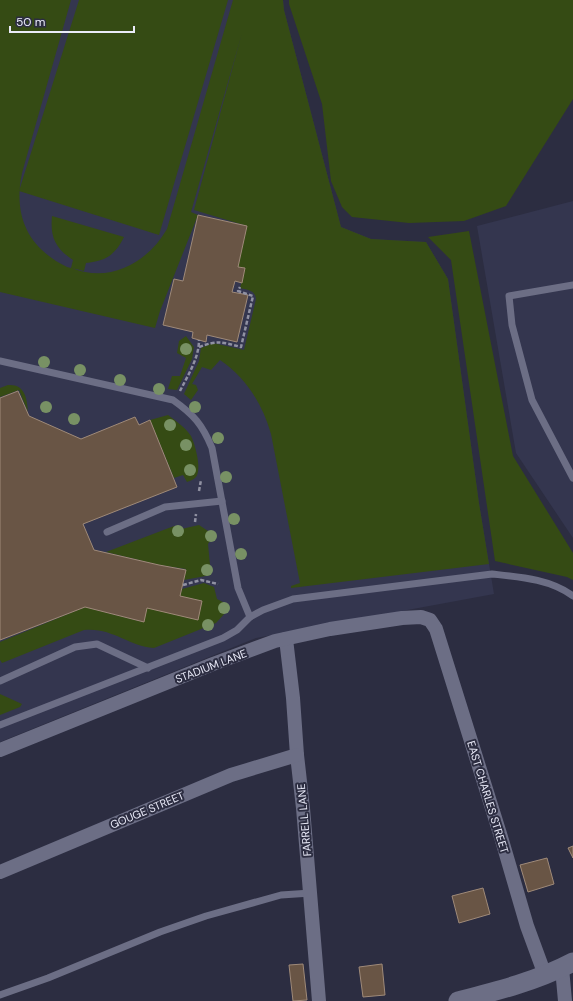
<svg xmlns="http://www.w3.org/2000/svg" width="573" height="1001" font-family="'DM Sans',sans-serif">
<rect width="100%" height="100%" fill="#2c2d41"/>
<!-- built -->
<g fill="#34364f">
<path d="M0 0H283L284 10 341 227 371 239 426 242 448 279 479 503 494 594 256 638 0 742Z"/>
<path d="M573 201V538L516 453 477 226Z"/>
</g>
<!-- green -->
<g fill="#354b14">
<path d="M0 0H71L22 173C13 216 28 248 67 267L71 268 73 260C55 248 50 237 52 216L124 237C115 255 106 261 86 263L84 271 72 268C110 284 148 262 167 229L233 0H283L284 10 341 227 371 239 426 242 448 279 479 503 489 564 291 588V586L300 583 271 434C262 403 246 378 220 360L211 370 202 367 192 384 196 385 198 390 191 400 184 394 199 361 201 348 213 343 244 350 256 299C255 290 248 290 240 288L245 268 238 267 247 226 194 210 242 33 191 212 198 215 160 311 155 328 0 292Z"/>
<path d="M79 0H228L159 235 19 191Z"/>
<path d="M289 0H573V99L506 206 464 221 409 223 352 217 342 207 331 181 322 104 289 4Z"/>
<path d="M469 231 513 456 573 553V580L567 577 495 561 451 260 428 237Z"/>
<path d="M186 336 194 347 192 359 177 390 168 389 172 376H180L186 358 177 353 179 341Z"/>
<path d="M8 385C25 384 27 398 28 412L19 390 0 397V388Z"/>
<path d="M168 415C176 421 185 427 191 436 195 444 203 472 195 478 193 480 189 481 187 482L183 475 174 478 150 420Z"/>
<path d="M199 525 214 535 208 544 211 575 184 580 186 569 159 565 106 552 174 526 177 530Z"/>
<path d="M204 583 214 587 217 599 227 604V611L216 623 154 648C128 646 112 627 84 630L2 663 0 660V642L85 607 143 622 147 608 202 601 180 596 182 589Z"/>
<path d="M0 694 22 704 20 707 0 715Z"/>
</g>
<!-- building -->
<g fill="#695545" stroke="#9f8a79">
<path d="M198 215 247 226 238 267 245 268 242 283 235 281 232 292 248 295 237 342 207 335 206 342 192 338 193 332 163 325 174 279 183 281Z"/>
<path d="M18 391 29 416 81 439 135 417 139 425 150 420 177 487 83 524 94 550 159 565 186 570 180 596 202 601 198 620 147 608 144 622 85 607 0 640V398Z"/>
<path d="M573 846V858L568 848Z"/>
<path d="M547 858 554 884 528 892 520 865Z"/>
<path d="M483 888 490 914 459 923 452 896Z"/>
<path d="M303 964 307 1000 293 1001 289 965Z"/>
<path d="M382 964 385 995 363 997 359 967Z"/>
</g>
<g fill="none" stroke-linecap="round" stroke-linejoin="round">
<!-- path -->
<g stroke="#9091a2" stroke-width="2.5" stroke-dasharray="4 2" stroke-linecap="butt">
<path d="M199 347C218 340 222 342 241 347L253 296 238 291 240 287"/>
<path d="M180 391C188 375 199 358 199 340"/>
<path d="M199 491 201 480"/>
<path d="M195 522 196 514"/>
<path d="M183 585 201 580 218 584"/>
</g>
<!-- service -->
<g stroke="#6c6e85" stroke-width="7">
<path d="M573 285 509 296 512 325 532 400 573 478"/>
<path d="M0 361 173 400C194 415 202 424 212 448L238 588 250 617"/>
<path d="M107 532 165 507 222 501"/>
<path d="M0 681 75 647 97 644 148 668"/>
<path d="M0 725 223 638 237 630 250 617 263 610 293 599 492 574C520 577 550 579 573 596"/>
<path d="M0 995 48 978 160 932 206 916 281 895 311 893"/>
</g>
<!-- minor -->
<g stroke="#6c6e85" stroke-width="14">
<path d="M286 639 293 698 297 755 303 808 319 1001"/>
<path d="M0 750 213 664 275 641 330 629 402 618 421 617 430 620 436 629 501 837 527 926 545 975"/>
<path d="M0 872 231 775 297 755"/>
<path d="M562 968 565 1001"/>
</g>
<!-- secondary -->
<path stroke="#6c6e85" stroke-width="19" d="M458 1001C497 991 537 981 573 962"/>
</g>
<!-- trees -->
<g fill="#789164">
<circle cx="186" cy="349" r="6"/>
<circle cx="44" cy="362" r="6"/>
<circle cx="80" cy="370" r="6"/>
<circle cx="120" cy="380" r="6"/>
<circle cx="159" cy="389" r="6"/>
<circle cx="46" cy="407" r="6"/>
<circle cx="195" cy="407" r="6"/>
<circle cx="74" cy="419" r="6"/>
<circle cx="170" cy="425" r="6"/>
<circle cx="218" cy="438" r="6"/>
<circle cx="186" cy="445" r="6"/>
<circle cx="190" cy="470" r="6"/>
<circle cx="226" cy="477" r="6"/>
<circle cx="234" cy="519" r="6"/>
<circle cx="178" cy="531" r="6"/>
<circle cx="211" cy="536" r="6"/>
<circle cx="241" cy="554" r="6"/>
<circle cx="207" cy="570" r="6"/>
<circle cx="224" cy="608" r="6"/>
<circle cx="208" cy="625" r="6"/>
</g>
<g text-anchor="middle" stroke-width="4" stroke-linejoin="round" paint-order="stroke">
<!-- street labels -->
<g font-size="11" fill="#eaebf9" stroke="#2c2d41">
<text transform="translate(211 666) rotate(-21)" y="4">STADIUM LANE</text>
<text transform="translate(488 797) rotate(73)" y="4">EAST CHARLES STREET</text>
<text transform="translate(147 810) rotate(-23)" y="4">GOUGE STREET</text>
<text transform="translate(304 820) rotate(-95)" y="4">FARRELL LANE</text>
</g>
</g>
<!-- scale -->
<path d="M10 26v6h124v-6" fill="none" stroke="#eaebf9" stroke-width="2"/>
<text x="16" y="26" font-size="12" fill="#eaebf9" stroke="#2c2d41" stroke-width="3" paint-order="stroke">50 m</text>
</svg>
